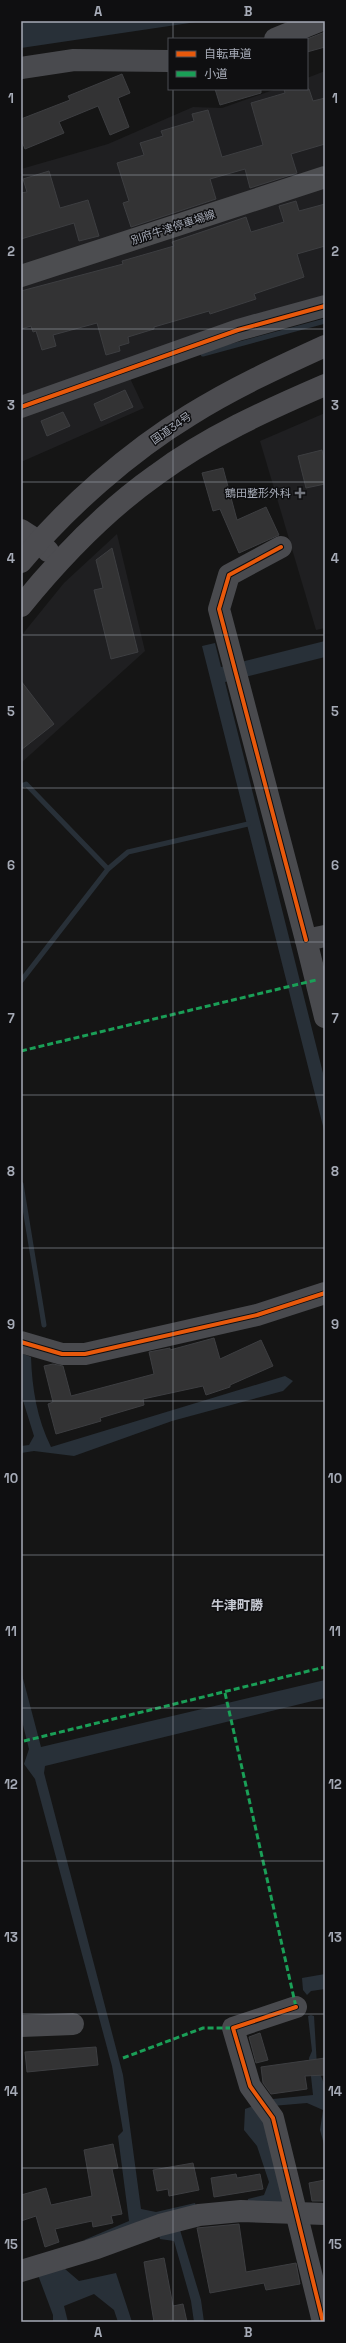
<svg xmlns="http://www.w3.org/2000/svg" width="346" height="2343" font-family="'Space Grotesk','Noto Sans JP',sans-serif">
<rect width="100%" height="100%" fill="#151515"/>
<!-- built -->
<g fill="#1f1f21">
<path d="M325 71V312L128 374 144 408 21 462V169L108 144 193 107 222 108 276 89H307V78Z"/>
<path d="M325 413V628L316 630 260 441Z"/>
<path d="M117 534 145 651 21 763V636L64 583Z"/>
</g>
<!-- water -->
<g fill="#283038">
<path d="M21 21H203L21 48Z"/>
<path d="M325 641V657L225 682 325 1081V1134L202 646 215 643 221 667Z"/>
<path d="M21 1353 31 1357C32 1388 37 1419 51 1447L285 1376 293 1381 283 1391 172 1421 74 1456 34 1451 21 1453V1446L29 1445 34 1436 21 1394Z"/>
<path d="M21 1671 41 1747 325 1680V1698L45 1766 44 1773 123 2075 141 2209 156 2212 195 2203 196 2207 101 2239 84 2240 129 2221 118 2136 123 2131 112 2066 35 1779 24 1764 29 1749 21 1717Z"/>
<path d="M325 1974V1989L311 1991 307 1995 303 1990 302 1978Z"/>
<path d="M311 2015 314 2016 317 2066 325 2086V2148L320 2130 323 2110 307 2103 272 2106 267 2125 284 2199 282 2204H247L248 2199 264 2195 269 2182 257 2146 244 2130 245 2109 273 2099 313 2095 309 2058 312 2051 308 2016Z"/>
<path d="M180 2230 201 2300 204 2322H194L191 2301 174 2241 160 2239 159 2235Z"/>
<path d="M65 2269 79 2281 116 2273 132 2322H118L114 2310 94 2294 64 2306 68 2322H53V2315L38 2275Z"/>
</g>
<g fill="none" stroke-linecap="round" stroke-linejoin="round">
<!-- stream -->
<g stroke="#283038" stroke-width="5">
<path d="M203 354 325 321"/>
<path d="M21 786 26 784 108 869"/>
<path d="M21 981 108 869 128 852 248 824"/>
<path d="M21 1184 44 1325"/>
</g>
</g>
<!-- building -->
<g fill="#333334" stroke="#3d3e41">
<path d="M325 32V47L307 52V39Z"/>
<path d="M122 74 130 93 118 98 129 127 110 135 98 106 59 122 64 133 25 149 21 139V119L70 100 68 96Z"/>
<path d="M215 89H261V93L220 105Z"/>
<path d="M284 89H309L313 101 325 98V144L291 154 297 173 250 188 245 169 210 179 216 199 131 227 123 203 129 201 117 163 144 155 140 143 163 136 161 131 194 121 192 114 208 110 222 157 263 145 251 103 285 93Z"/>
<path d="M49 171 60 208 88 200 99 236 79 241 74 223 21 239V193L27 192 23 179Z"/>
<path d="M296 201 299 211 325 204V246L297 254 304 277 254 294 256 299 210 314 209 311 154 327V329L128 337 129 343 119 346 120 351 106 355 97 323 53 335 56 346 42 350 36 331 33 332 31 326 21 329V291L123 264 122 261 174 246 172 242 246 217 251 232 284 222 279 206Z"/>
<path d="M125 390 133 407 101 421 94 404Z"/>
<path d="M63 412 70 426 47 436 41 421Z"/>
<path d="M322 450 325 463V484L306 488 298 456Z"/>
<path d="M223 468 237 520 266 507 279 535 239 553 220 509 213 511 202 473Z"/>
<path d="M112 548 138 652 111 659 94 590 103 588 96 560Z"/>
<path d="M21 681 54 724 21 750Z"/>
<path d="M214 1338 220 1359 261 1340 273 1366 230 1385V1387L206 1395 203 1386 143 1399 144 1405 100 1418 101 1421 56 1434 48 1404 53 1402 44 1366 53 1364 63 1366 71 1396 154 1374 149 1352 170 1348V1350Z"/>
<path d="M260 2033 268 2060 256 2063 249 2037Z"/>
<path d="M96 2047 98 2065 27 2072 25 2052Z"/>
<path d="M325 2058V2075L305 2076 307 2089 271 2094 263 2083 261 2067Z"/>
<path d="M113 2144 118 2168 112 2169 122 2214 111 2216 113 2223 93 2227 92 2221 55 2229 59 2242 45 2247 36 2216 21 2221V2195L46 2188 51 2205 92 2196 84 2150Z"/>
<path d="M193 2163 199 2190 169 2196 168 2189 157 2191 153 2170Z"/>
<path d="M236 2174 237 2178 260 2174 263 2189 214 2197 211 2178Z"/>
<path d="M325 2180V2201H312L309 2183Z"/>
<path d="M239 2224 246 2272 296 2263 300 2284 266 2290 264 2283 210 2293 197 2228Z"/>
<path d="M164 2258 173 2306 183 2304 187 2322H172V2320L154 2322 144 2262Z"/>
</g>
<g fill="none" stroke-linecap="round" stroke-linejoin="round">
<!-- minor -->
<g stroke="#494a4e" stroke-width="22">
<path d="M275 39 319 21"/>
<path d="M21 68 74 60 169 61"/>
<path d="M21 407 238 330 325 306"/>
<path d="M281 547 229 575 219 609 306 940"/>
<path d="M325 936 306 940 325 1017"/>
<path d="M21 1342 62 1354H85L257 1315 325 1293"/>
<path d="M296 2007 233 2028 250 2086 273 2118 323 2322"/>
<path d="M21 2026 73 2024"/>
<path d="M21 2271 97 2248 160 2225 199 2215 241 2211 325 2214"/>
</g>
<!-- major -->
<path stroke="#4c4d50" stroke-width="22" d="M21 276 325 177"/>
<!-- highway -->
<g stroke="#4c4c50" stroke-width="22">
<path d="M21 530 38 541 48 551"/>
<path d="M21 562C66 508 129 452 190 415 233 388 279 367 325 346"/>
<path d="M21 606C60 558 105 511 156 475 207 437 267 410 325 385"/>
</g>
<!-- quiet -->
<g stroke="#1a9f57" stroke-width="3" stroke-dasharray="6 3" stroke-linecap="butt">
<path d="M21 1051 316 980"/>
<path d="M225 1693 296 2007"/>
<path d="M24 1741 325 1667"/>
<path d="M123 2058 203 2028H233"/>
</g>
<defs>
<g id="cycleway">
<path d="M21 407 238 330 325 306"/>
<path d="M281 547 229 575 219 609 306 940"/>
<path d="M21 1342 62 1354H85L257 1315 325 1293"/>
<path d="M296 2007 233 2028 250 2086 273 2118 323 2322"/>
</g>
</defs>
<!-- cycleway casing -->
<use href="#cycleway" stroke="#0f0f11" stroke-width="6"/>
<!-- cycleway -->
<use href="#cycleway" stroke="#e8590c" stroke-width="4"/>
</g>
<!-- grid -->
<path fill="none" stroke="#a6abb7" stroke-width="1" stroke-opacity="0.55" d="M173 21V39M173 89V2322M21 175H325M21 329H325M21 482H325M21 635H325M21 788H325M21 942H325M21 1095H325M21 1248H325M21 1401H325M21 1555H325M21 1708H325M21 1861H325M21 2014H325M21 2168H325"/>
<!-- markers -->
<path fill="#73767e" stroke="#0f0f11" stroke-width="1.5" d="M298 487h4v4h4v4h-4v4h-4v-4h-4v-4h4z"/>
<g text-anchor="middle" stroke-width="3" stroke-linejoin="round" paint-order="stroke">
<!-- street labels -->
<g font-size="11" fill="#a6abb7" stroke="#0f0f11">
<text transform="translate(173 227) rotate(-18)" y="4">別府牛津停車場線</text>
<text transform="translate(171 428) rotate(-35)" y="4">国道34号</text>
</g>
<!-- poi labels -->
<g font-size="11" fill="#a6abb7" stroke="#0f0f11" text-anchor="end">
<text x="291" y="497">鶴田整形外科</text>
</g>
<!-- quarter labels -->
<g font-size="13" font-weight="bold" fill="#c7cad3" stroke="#0f0f11">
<text x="237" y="1610">牛津町勝</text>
</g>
</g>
<!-- border -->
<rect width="346" height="2343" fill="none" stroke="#0f0f11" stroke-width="44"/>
<!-- legend -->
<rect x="168" y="38" width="140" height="52" fill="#0f0f11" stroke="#4b4d53"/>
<rect x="176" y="51" width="20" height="6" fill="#e8590c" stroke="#4b4d53"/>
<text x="204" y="58" font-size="12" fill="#a6abb7">自転車道</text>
<rect x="176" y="71" width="20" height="6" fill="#1a9f57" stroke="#4b4d53"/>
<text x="204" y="78" font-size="12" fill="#a6abb7">小道</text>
<rect x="22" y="22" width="302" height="2299" fill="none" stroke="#a6abb7" stroke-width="1.5"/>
<g font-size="13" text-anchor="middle" font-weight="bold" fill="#a6abb7">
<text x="98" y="16">A</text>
<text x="248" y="16">B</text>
<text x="11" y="103">1</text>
<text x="335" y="103">1</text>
<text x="11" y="256">2</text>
<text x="335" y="256">2</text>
<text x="11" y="410">3</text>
<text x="335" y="410">3</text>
<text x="11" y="563">4</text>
<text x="335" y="563">4</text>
<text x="11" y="716">5</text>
<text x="335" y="716">5</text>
<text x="11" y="870">6</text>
<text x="335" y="870">6</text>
<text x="11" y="1023">7</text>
<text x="335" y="1023">7</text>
<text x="11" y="1176">8</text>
<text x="335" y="1176">8</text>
<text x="11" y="1329">9</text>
<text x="335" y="1329">9</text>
<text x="11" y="1483">10</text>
<text x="335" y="1483">10</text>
<text x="11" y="1636">11</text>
<text x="335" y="1636">11</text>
<text x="11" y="1789">12</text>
<text x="335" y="1789">12</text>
<text x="11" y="1942">13</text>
<text x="335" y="1942">13</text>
<text x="11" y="2096">14</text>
<text x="335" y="2096">14</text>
<text x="11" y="2249">15</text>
<text x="335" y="2249">15</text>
<text x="98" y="2337">A</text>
<text x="248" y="2337">B</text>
</g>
</svg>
